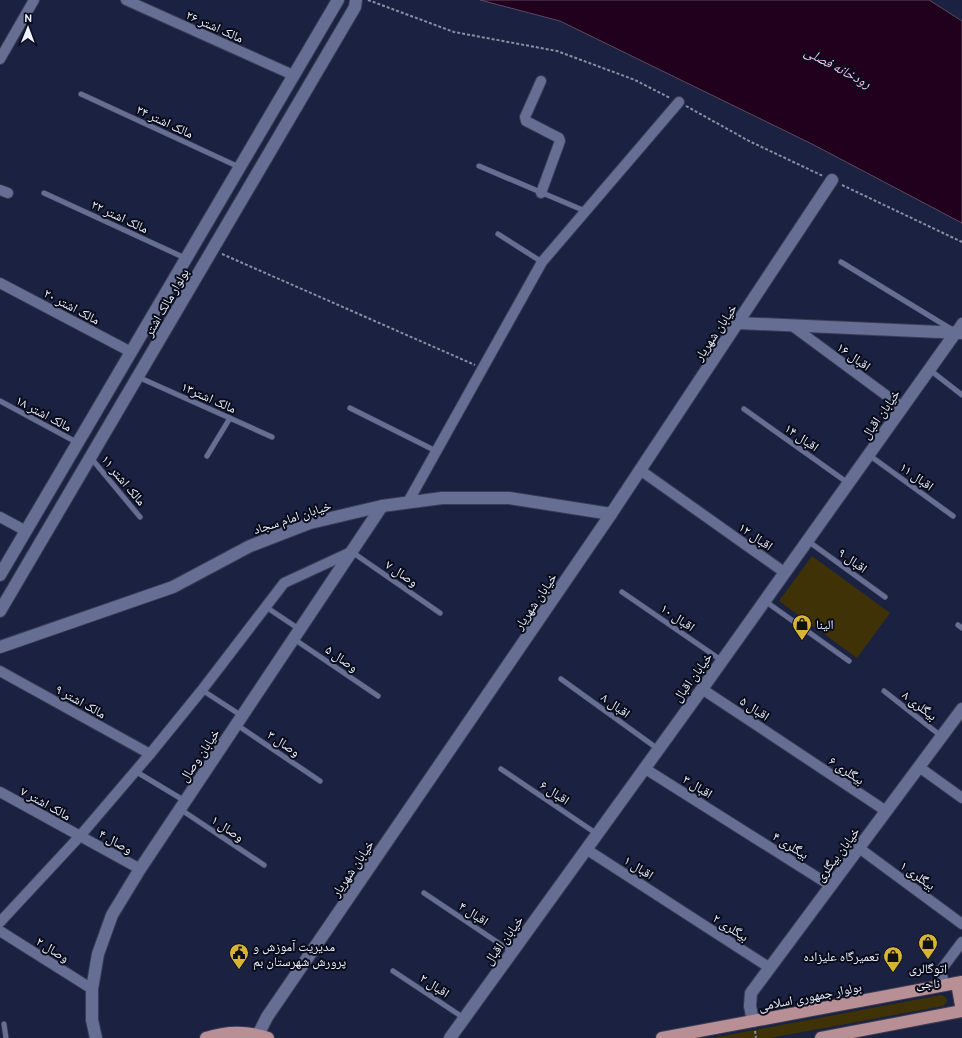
<svg xmlns="http://www.w3.org/2000/svg" width="962" height="1038" font-family="Cabin,'Noto Naskh Arabic',sans-serif">
<rect width="100%" height="100%" fill="#1b2140"/>
<!-- green -->
<g fill="#3e3206">
<path d="M812 556 890 613 857 658 779 601Z"/>
<path d="M941 995C945 996 947 998 947 1002L943 1006 770 1038H712Z"/>
</g>
<!-- water -->
<path fill="#20001d" stroke="#5e4961" d="M480 0H929L962 21V223L812 144 560 21Z"/>
<g fill="none" stroke-linecap="round" stroke-linejoin="round">
<defs>
<g id="lane">
<path d="M81 94 239 167"/>
<path d="M479 166 585 211"/>
<path d="M44 193 185 258"/>
<path d="M498 234 542 262"/>
<path d="M841 262 951 329"/>
<path d="M930 370 962 395"/>
<path d="M138 377 272 437"/>
<path d="M0 401 78 443"/>
<path d="M350 408 436 451"/>
<path d="M744 409 848 483"/>
<path d="M869 455 953 516"/>
<path d="M207 456 230 418"/>
<path d="M91 458 140 517"/>
<path d="M808 541 885 597"/>
<path d="M352 552 440 613"/>
<path d="M622 592 721 660"/>
<path d="M765 601 849 661"/>
<path d="M266 607 299 629"/>
<path d="M958 625 962 628"/>
<path d="M294 639 378 696"/>
<path d="M561 679 658 749"/>
<path d="M202 690 242 716"/>
<path d="M884 691 941 736"/>
<path d="M237 725 320 781"/>
<path d="M501 769 597 834"/>
<path d="M135 771 185 801"/>
<path d="M180 809 264 865"/>
<path d="M424 893 512 952"/>
<path d="M393 971 464 1018"/>
<path d="M4 1024 6 1038"/>
</g>
<g id="street">
<path d="M126 0 293 75"/>
<path d="M0 59 34 0"/>
<path d="M0 190 8 193"/>
<path d="M541 193 560 141 559 138 526 121 525 117 541 81"/>
<path d="M0 283 131 352"/>
<path d="M791 325 902 407"/>
<path d="M956 332 962 323"/>
<path d="M640 470 784 572"/>
<path d="M408 502 542 262 679 102"/>
<path d="M0 517 26 531"/>
<path d="M0 671 150 754"/>
<path d="M702 689 886 811"/>
<path d="M919 767 962 798"/>
<path d="M644 768 831 886"/>
<path d="M0 792 140 869"/>
<path d="M859 848 962 924"/>
<path d="M586 849 770 968"/>
<path d="M0 922 80 836 150 754 202 690 284 583 351 552"/>
<path d="M0 931 92 989"/>
<path d="M944 985 941 970 962 942"/>
</g>
<g id="secondary">
<path d="M738 323 962 333"/>
<path d="M0 575 338 0"/>
<path d="M0 611 355 7 356 0"/>
<path d="M0 647 173 587 250 546 310 523 382 506 442 498H509L611 514"/>
<path d="M753 1021 750 1006 751 993 962 709"/>
<path d="M258 1035 267 1017 611 514 832 180"/>
<path d="M96 1038 92 1020V989L98 954 112 915 140 869 382 506"/>
<path d="M450 1038 702 689 956 332"/>
</g>
<g id="primary">
<path d="M957 983 962 1011"/>
<path d="M206 1038C227 1031 248 1031 268 1038"/>
<path d="M662 1038 962 982"/>
<path d="M821 1038 962 1011"/>
</g>
</defs>
<!-- lane casing -->
<use href="#lane" stroke="#393c55" stroke-width="6"/>
<!-- street casing -->
<use href="#street" stroke="#393c55" stroke-width="12"/>
<!-- secondary casing -->
<use href="#secondary" stroke="#393c55" stroke-width="14"/>
<!-- primary casing -->
<use href="#primary" stroke="#393c55" stroke-width="14"/>
<!-- path -->
<g stroke="#898ea4" stroke-width="2" stroke-dasharray="3 2" stroke-linecap="butt">
<path d="M368 0 454 32 557 51 635 80 670 98"/>
<path d="M686 106 749 141 823 176"/>
<path d="M842 185 962 242"/>
<path d="M222 254 475 365"/>
<path d="M755 1031 756 1038"/>
</g>
<!-- lane -->
<use href="#lane" stroke="#666f93" stroke-width="5"/>
<!-- street -->
<use href="#street" stroke="#666f93" stroke-width="10"/>
<!-- secondary -->
<use href="#secondary" stroke="#666f93" stroke-width="12"/>
<!-- primary -->
<use href="#primary" stroke="#b88f94" stroke-width="12"/>
</g>
<!-- icons -->
<defs>
<symbol id="shop-pin" viewBox="-11 -11 22 30"><path d="M0 17L-7.5 6A9.5 9.5 0 1 1 7.5 6Z" fill="#d8b434" stroke="#090c1a"/><path d="M-5-2.5h2.3a2.7 3.5 0 0 1 5.4 0H5L5.5 6h-11ZM-1.5-2.5h3a1.5 2.3 0 0 0-3 0Z" fill="#111"/></symbol>
<symbol id="civic-pin" viewBox="-11 -11 22 30"><path d="M0 17L-7.5 6A9.5 9.5 0 1 1 7.5 6Z" fill="#d8b434" stroke="#090c1a"/><path d="M-.6-6.5H3V-4.5H.6V-3L4-1V1h2V6H-6V1h2V-1L-.6-3ZM-1.2 2.5V6h2.4V2.5Z" fill="#111"/></symbol>
</defs>
<g fill-rule="evenodd">
<use href="#shop-pin" x="791" y="613" width="22" height="30"/>
<use href="#shop-pin" x="917" y="932" width="22" height="30"/>
<use href="#civic-pin" x="228" y="942" width="22" height="30"/>
<use href="#shop-pin" x="882" y="945" width="22" height="30"/>
</g>
<g text-anchor="middle" stroke-width="4" stroke-linejoin="round" paint-order="stroke">
<!-- street labels -->
<g font-size="13" fill="#eef2ff" stroke="#090c1a">
<text transform="translate(215 26) rotate(24)" y="5">مالک اشتر ۲۶</text>
<text transform="translate(165 121) rotate(25)" y="5">مالک اشتر ۲۴</text>
<text transform="translate(120 216) rotate(25)" y="5">مالک اشتر ۲۲</text>
<text transform="translate(166 302) rotate(-60)" y="5">بولوار مالک اشتر</text>
<text transform="translate(72 306) rotate(28)" y="5">مالک اشتر ۲۰</text>
<text transform="translate(715 332) rotate(-56)" y="5">خیابان شهریار</text>
<text transform="translate(854 356) rotate(36)" y="5">اقبال ۱۶</text>
<text transform="translate(209 397) rotate(24)" y="5">مالک اشتر۱۳</text>
<text transform="translate(44 413) rotate(28)" y="5">مالک اشتر ۱۸</text>
<text transform="translate(880 414) rotate(-55)" y="5">خیابان اقبال</text>
<text transform="translate(802 437) rotate(35)" y="5">اقبال ۱۴</text>
<text transform="translate(917 476) rotate(36)" y="5">اقبال ۱۱</text>
<text transform="translate(124 480) rotate(50)" y="5">مالک اشتر ۱۱</text>
<text transform="translate(292 517) rotate(-18)" y="5">خیابان امام سجاد</text>
<text transform="translate(756 536) rotate(35)" y="5">اقبال ۱۲</text>
<text transform="translate(853 560) rotate(36)" y="5">اقبال ۹</text>
<text transform="translate(402 573) rotate(34)" y="5">وصال ۷</text>
<text transform="translate(535 601) rotate(-56)" y="5">خیابان شهریار</text>
<text transform="translate(678 617) rotate(35)" y="5">اقبال ۱۰</text>
<text transform="translate(342 658) rotate(35)" y="5">وصال ۵</text>
<text transform="translate(692 677) rotate(-54)" y="5">خیابان اقبال</text>
<text transform="translate(81 701) rotate(29)" y="5">مالک اشتر ۹</text>
<text transform="translate(616 705) rotate(36)" y="5">اقبال ۸</text>
<text transform="translate(920 705) rotate(38)" y="5">بیگلری ۸</text>
<text transform="translate(755 708) rotate(34)" y="5">اقبال ۵</text>
<text transform="translate(284 743) rotate(34)" y="5">وصال ۳</text>
<text transform="translate(199 755) rotate(-56)" y="5">خیابان وصال</text>
<text transform="translate(847 770) rotate(34)" y="5">بیگلری ۶</text>
<text transform="translate(698 786) rotate(32)" y="5">اقبال ۳</text>
<text transform="translate(555 792) rotate(34)" y="5">اقبال ۶</text>
<text transform="translate(46 803) rotate(29)" y="5">مالک اشتر ۷</text>
<text transform="translate(228 828) rotate(34)" y="5">وصال ۱</text>
<text transform="translate(116 841) rotate(29)" y="5">وصال ۴</text>
<text transform="translate(791 845) rotate(32)" y="5">بیگلری ۴</text>
<text transform="translate(837 854) rotate(-53)" y="5">خیابان بیگلری</text>
<text transform="translate(639 867) rotate(33)" y="5">اقبال ۱</text>
<text transform="translate(352 868) rotate(-56)" y="5">خیابان شهریار</text>
<text transform="translate(918 875) rotate(36)" y="5">بیگلری ۱</text>
<text transform="translate(474 913) rotate(34)" y="5">اقبال ۴</text>
<text transform="translate(731 927) rotate(33)" y="5">بیگلری ۲</text>
<text transform="translate(503 940) rotate(-54)" y="5">خیابان اقبال</text>
<text transform="translate(53 949) rotate(32)" y="5">وصال ۲</text>
<text transform="translate(435 985) rotate(34)" y="5">اقبال ۲</text>
<text transform="translate(810 996) rotate(-11)" y="5">بولوار جمهوری اسلامی</text>
</g>
<!-- poi labels -->
<g font-size="13" fill="#eef2ff" stroke="#090c1a" text-anchor="start">
<text x="816" y="629">الینا</text>
<text x="253" y="951">مدیریت آموزش و<tspan x="253" dy="15">پرورش شهرستان بم</tspan></text>
<text x="879" y="961" text-anchor="end">تعمیرگاه علیزاده</text>
<text x="928" y="973" text-anchor="middle">اتوگالری<tspan x="928" dy="15">ناجی</tspan></text>
</g>
<!-- water labels -->
<g font-size="14" font-style="italic" fill="#fdbef2" stroke="#090c1a">
<text transform="translate(838 67) rotate(28)" y="5">رودخانه فصلی</text>
</g>
</g>
<!-- north arrow -->
<g transform="translate(28 28) rotate(1)" stroke="#090c1a" stroke-width="3" paint-order="stroke">
<path d="M0-3L7 15L0 10L-7 15Z" fill="#eef2ff"/>
<text y="-6" font-size="11" font-weight="bold" text-anchor="middle" fill="#eef2ff">N</text>
</g>
</svg>
